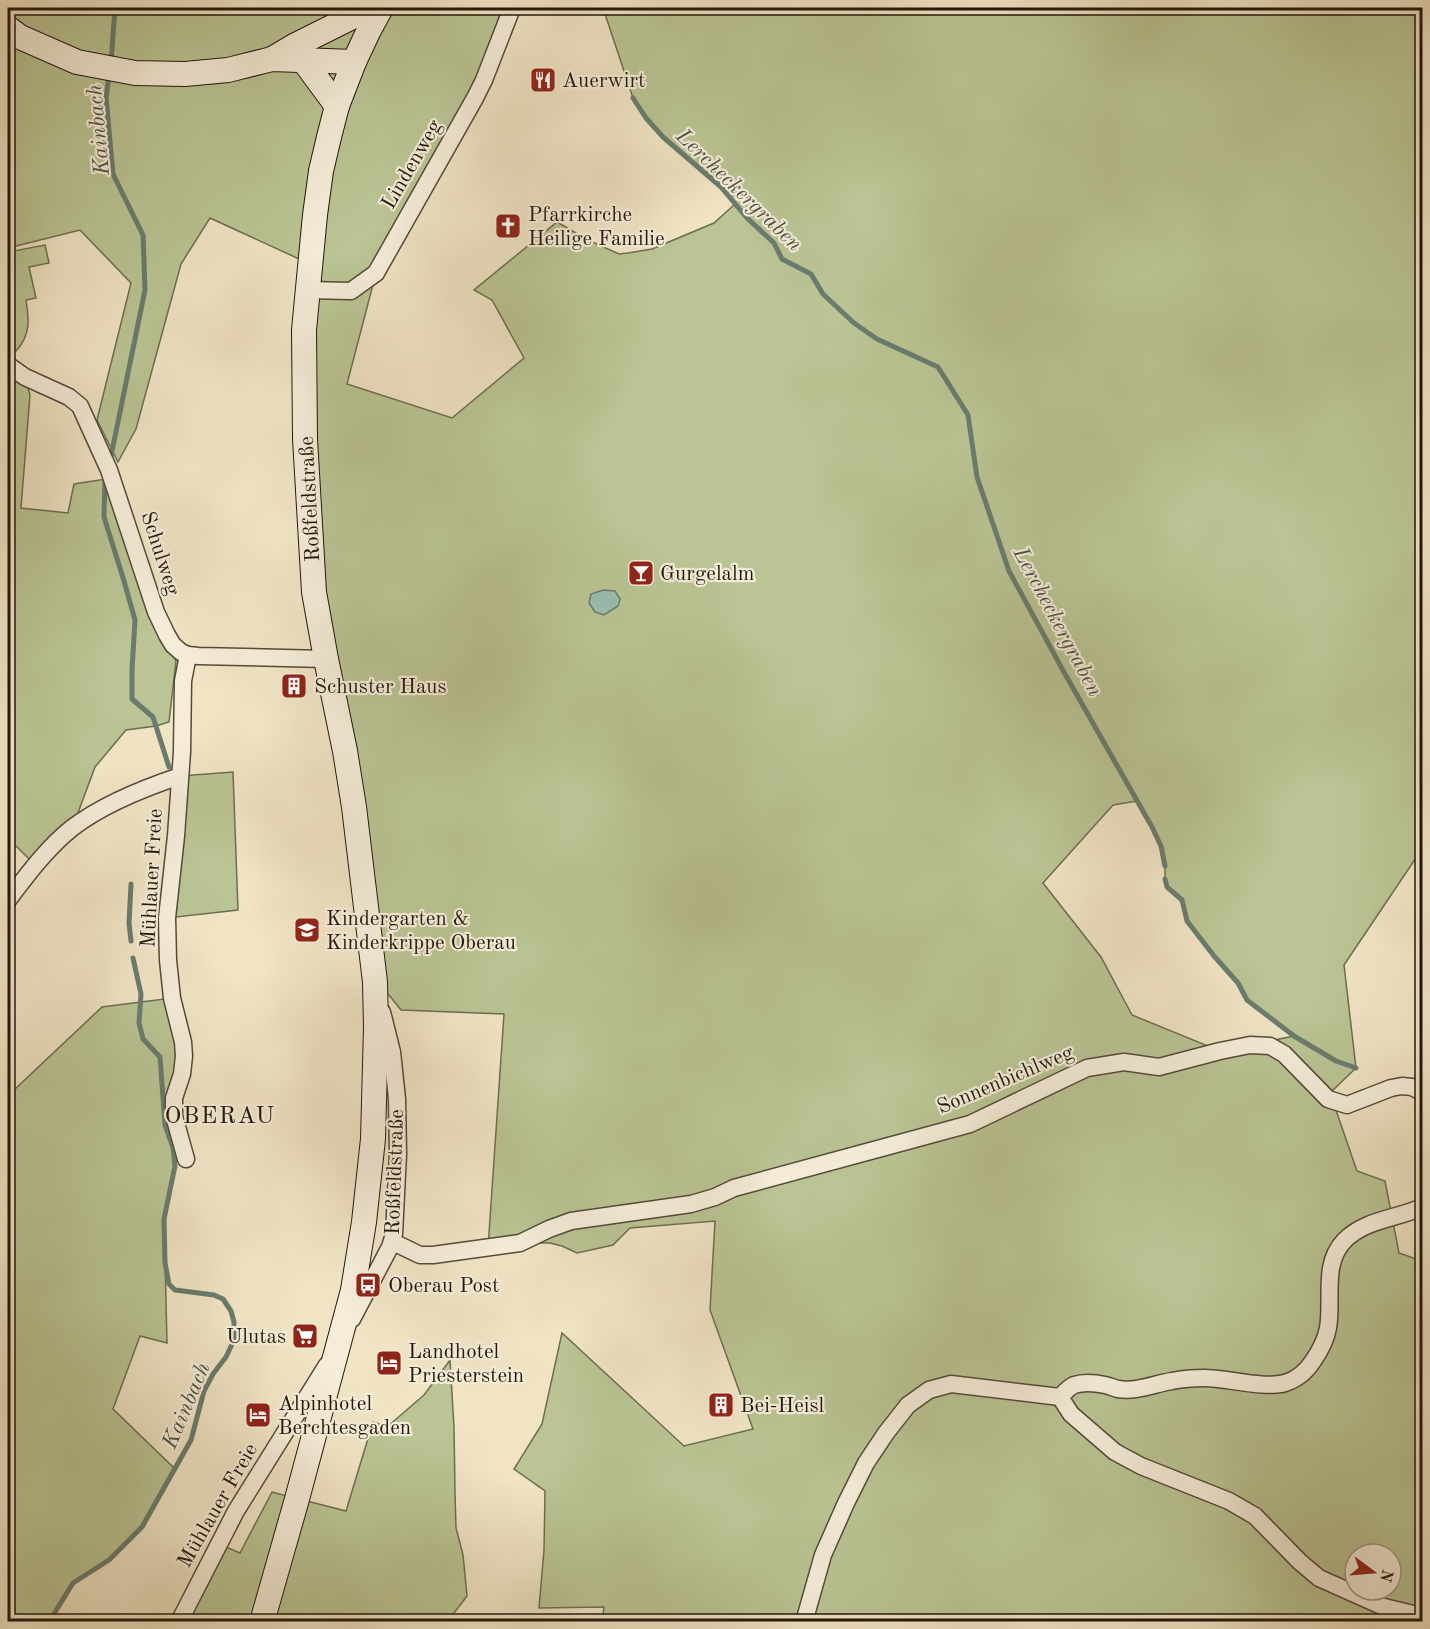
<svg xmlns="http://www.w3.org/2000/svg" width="1430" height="1629" font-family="'Old Standard TT',serif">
<rect width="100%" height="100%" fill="#f0e4c5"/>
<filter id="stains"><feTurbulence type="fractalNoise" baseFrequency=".00333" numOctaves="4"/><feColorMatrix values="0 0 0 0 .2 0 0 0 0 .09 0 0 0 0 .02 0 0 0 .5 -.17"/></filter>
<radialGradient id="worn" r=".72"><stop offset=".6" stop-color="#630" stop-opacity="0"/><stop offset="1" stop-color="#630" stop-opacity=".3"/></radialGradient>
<!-- green -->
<g fill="#bac494" stroke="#6d6e4f" stroke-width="1.5" fill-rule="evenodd">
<path d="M8 8H512L484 80 376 273 347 384 452 418 524 358 492 300 474 290 557 222 588 240 619 254 628 253 652 249 714 223 735 204 721 187 663 137 646 118 633 98 603 8H1422V849L1344 965 1356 1068 1330 1093 1357 1171 1385 1181 1399 1253 1422 1261V1621L602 1622 604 1607 539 1608 544 1550 545 1491 514 1469 542 1424 562 1333 684 1446 753 1429 710 1310 715 1221 630 1228 613 1245 577 1253 562 1246 550 1243H520L488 1248 504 1014 401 1010 389 995 375 982 314 592 310 264 210 218 181 264 136 429 118 462 97 420 131 283 80 230 8 248ZM1137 801 1152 827 1161 846 1165 866V879L1167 887 1182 900 1187 921 1214 956 1238 983 1247 1000 1294 1036 1220 1051 1132 1015 1101 957 1043 883 1113 805ZM1355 1554H1391V1590H1355Z"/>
<path d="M45 245 49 263 29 267 36 298 26 300C29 319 31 335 16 351H8V252Z"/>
<path d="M8 365 25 377 30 395 21 508 68 513 74 484 106 479 149 613 176 661 169 722 156 726 126 730 95 767 72 829 36 866 8 838Z"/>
<path d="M233 772 238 910 167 918 180 776Z"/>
<path d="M172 998 183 1042 174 1116 173 1148 175 1166 164 1219 167 1343 140 1336 113 1409 174 1468 142 1527 109 1560 73 1583 49 1621H8V1077L15 1089 102 1007Z"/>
<path d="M450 1360 454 1427 455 1493 456 1528 463 1555 467 1596 448 1621 179 1622 219 1544 240 1553 272 1492 346 1511 373 1422 387 1427 424 1395Z"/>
</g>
<!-- water -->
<path fill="#9abfb1" stroke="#697c6e" stroke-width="1.5" d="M603 590 615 591 620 599 618 606 604 615 595 612 589 603 591 594Z"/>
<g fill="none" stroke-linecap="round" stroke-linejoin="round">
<!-- stream -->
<g stroke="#697c6e" stroke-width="5">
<path d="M111 63 115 8"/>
<path d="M109 76 106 98 113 174 143 235 145 290 111 456"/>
<path d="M633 98 646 118 663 137 721 187 747 218 774 243 782 259 811 274 823 294 854 323 877 339 938 367 968 415 977 477 1009 571 1065 674 1152 827 1161 846 1165 866"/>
<path d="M105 479 104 517 124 581 135 620 132 670V699L153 717 169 767"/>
<path d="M1165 879 1167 887 1182 900 1187 921 1214 956 1238 983 1247 1000 1294 1036 1336 1061 1356 1068"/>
<path d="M131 941 129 923 131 884"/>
<path d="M49 1622 73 1583 109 1560 142 1527 191 1440 204 1391 213 1374 226 1357 234 1340V1322L231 1311 223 1299 214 1295 175 1290 169 1284 165 1263 164 1219 175 1166 173 1148 165 1125 160 1057 143 1039 139 1023 141 994 133 958"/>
</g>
<defs>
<g id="street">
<path d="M307 290 351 291 376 273 475 98 484 80 512 8"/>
<path d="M8 365 25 377 69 397 80 406 109 470 156 612 167 635 173 645 181 652 188 655 198 656 326 659"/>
<path d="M8 900C27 875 47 848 72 828 102 805 144 788 180 776"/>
<path d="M186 1159 174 1116V1098L182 1074 184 1056 183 1042 172 998 168 960 167 918 176 836 182 752 183 681 188 655"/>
<path d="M393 1242 420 1255H433L520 1243 549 1229 571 1221 691 1204 715 1197 734 1188 970 1124 1087 1068 1124 1062 1159 1067 1220 1051 1250 1045 1270 1046 1284 1054 1328 1099 1347 1105 1391 1088 1402 1086 1412 1087 1422 1092"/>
<path d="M352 1319 390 1247 394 1234 398 1154 397 1099 392 1052 382 1012"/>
<path d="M1060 1397C1064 1393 1068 1388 1074 1385 1083 1382 1096 1383 1105 1385 1110 1386 1114 1388 1118 1389 1137 1392 1154 1384 1172 1381 1182 1379 1194 1378 1204 1378 1227 1378 1264 1389 1285 1383 1298 1379 1306 1372 1313 1361 1320 1351 1326 1339 1328 1328 1333 1299 1322 1264 1344 1241 1365 1219 1397 1219 1422 1207"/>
<path d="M1060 1397 1071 1414 1115 1452 1141 1466 1229 1501 1255 1516 1300 1562 1319 1578 1384 1607 1422 1616"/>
<path d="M179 1622 236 1511 327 1365"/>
<path d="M804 1622 823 1555 846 1503 866 1463 886 1433 908 1405 929 1390 951 1384 1060 1397"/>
</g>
<g id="secondary">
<path d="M8 28 20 37 77 62 135 73 185 74 228 70 272 59 354 62"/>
<path d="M272 59 294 46 370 8"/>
<path d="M303 60 337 106"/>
<path d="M262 1622 297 1499 353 1290 364 1222 373 1139 376 1027 375 982 354 807 345 751 326 659 314 592 305 439 304 330 315 215 321 171 329 137 337 106 354 62 369 30 381 8"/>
</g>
</defs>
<!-- street casing -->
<use href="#street" stroke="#544a39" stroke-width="19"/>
<!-- secondary casing -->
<use href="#secondary" stroke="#20170a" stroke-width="26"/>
<!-- street -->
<use href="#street" stroke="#f5edd9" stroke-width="16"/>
<!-- secondary -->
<use href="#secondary" stroke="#f5edd9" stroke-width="24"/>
</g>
<!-- icons -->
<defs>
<symbol id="restaurant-square" viewBox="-11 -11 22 22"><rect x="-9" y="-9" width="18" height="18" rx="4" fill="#8f2418" stroke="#f5edd9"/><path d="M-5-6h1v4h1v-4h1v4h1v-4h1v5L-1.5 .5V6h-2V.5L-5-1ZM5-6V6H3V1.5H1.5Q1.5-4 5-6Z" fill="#fff"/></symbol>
<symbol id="church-square" viewBox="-11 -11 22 22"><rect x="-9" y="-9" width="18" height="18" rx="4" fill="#8f2418" stroke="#f5edd9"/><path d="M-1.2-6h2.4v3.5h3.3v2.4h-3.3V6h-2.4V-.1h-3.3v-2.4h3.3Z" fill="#fff"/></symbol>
<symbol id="bar-square" viewBox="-11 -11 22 22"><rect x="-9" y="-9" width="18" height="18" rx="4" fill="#8f2418" stroke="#f5edd9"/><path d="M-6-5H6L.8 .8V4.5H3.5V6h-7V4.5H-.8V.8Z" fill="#fff"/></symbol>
<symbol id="building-square" viewBox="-11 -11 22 22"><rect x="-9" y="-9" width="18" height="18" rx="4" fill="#8f2418" stroke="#f5edd9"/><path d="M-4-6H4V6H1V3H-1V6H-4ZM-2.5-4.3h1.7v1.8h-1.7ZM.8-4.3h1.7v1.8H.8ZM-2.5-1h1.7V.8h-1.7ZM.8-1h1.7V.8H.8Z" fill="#fff"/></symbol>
<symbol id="school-square" viewBox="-11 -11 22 22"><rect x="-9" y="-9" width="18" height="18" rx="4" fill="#8f2418" stroke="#f5edd9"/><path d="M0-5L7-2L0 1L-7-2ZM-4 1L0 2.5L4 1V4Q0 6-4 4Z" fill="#fff"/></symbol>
<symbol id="bus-square" viewBox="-11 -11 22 22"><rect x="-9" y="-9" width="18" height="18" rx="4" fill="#8f2418" stroke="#f5edd9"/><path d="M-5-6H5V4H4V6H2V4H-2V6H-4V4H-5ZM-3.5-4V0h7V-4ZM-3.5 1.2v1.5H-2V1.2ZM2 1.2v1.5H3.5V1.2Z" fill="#fff"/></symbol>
<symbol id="supermarket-square" viewBox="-11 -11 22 22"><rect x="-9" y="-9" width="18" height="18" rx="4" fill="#8f2418" stroke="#f5edd9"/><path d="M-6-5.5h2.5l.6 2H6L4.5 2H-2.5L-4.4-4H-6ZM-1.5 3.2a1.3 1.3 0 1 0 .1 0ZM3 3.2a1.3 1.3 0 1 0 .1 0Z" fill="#fff"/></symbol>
<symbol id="hotel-square" viewBox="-11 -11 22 22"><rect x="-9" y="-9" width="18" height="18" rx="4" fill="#8f2418" stroke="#f5edd9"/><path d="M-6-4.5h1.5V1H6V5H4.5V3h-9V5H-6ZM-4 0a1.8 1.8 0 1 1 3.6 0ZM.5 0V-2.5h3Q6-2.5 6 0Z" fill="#fff"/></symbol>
</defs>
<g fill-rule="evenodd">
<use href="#restaurant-square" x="528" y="65" width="30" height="30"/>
<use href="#church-square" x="493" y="211" width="30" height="30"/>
<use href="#bar-square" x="626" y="558" width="30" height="30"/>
<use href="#building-square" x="279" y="671" width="30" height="30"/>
<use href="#school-square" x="292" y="915" width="30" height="30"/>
<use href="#bus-square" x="353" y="1270" width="30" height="30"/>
<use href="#supermarket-square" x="290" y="1321" width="30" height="30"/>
<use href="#hotel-square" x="374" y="1348" width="30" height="30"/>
<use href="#building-square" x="706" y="1390" width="30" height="30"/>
<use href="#hotel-square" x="243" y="1400" width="30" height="30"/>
</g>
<g text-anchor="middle" stroke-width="4.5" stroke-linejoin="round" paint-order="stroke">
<!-- poi labels -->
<g font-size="21" fill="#20170a" stroke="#f5edd9" text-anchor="start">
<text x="562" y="87">Auerwirt</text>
<text x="528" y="221">Pfarrkirche<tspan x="528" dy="24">Heilige Familie</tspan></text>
<text x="660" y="580">Gurgelalm</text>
<text x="314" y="693">Schuster Haus</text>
<text x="326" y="925">Kindergarten &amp;<tspan x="326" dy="24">Kinderkrippe Oberau</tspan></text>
<text x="388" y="1292">Oberau Post</text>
<text x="286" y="1343" text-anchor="end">Ulutas</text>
<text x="408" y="1358">Landhotel<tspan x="408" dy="24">Priesterstein</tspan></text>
<text x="278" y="1410">Alpinhotel<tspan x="278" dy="24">Berchtesgaden</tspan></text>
<text x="740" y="1412">Bei-Heisl</text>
</g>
<!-- street labels -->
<g font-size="21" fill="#20170a" stroke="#f5edd9">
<text transform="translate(411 164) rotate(-60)" y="7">Lindenweg</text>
<text transform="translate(309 499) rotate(-93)" y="7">Roßfeldstraße</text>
<text transform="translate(161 553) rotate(72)" y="7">Schulweg</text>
<text transform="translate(151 878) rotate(-87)" y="7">Mühlauer Freie</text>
<text transform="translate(1005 1079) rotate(-23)" y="7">Sonnenbichlweg</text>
<text transform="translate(394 1172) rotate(-88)" y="7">Roßfeldstraße</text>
<text transform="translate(217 1505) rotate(-60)" y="7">Mühlauer Freie</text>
</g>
<!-- water labels -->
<g font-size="22" font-style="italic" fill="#4b5244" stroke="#f5edd9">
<text transform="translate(97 130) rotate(-95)" y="8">Kainbach</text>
<text transform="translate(740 189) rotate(44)" y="8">Lercheckergraben</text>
<text transform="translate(1059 621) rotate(62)" y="8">Lercheckergraben</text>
<text transform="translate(185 1405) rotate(-67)" y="8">Kainbach</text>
</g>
<!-- quarter labels -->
<g font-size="24" letter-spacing="1.5" fill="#20170a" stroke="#f5edd9">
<text x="220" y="1123">OBERAU</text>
</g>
</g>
<!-- margin -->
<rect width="1430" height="1629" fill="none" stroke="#f0e4c5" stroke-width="30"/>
<rect x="9" y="9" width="1412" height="1611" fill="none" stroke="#20170a" stroke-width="3"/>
<rect x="15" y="15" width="1400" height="1599" fill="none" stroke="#20170a" stroke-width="1.5"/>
<!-- north arrow -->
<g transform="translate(1373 1572) rotate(106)"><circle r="28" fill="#f5edd9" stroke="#a09786" stroke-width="1.5"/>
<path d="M0-4.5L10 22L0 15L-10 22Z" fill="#8f2418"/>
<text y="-9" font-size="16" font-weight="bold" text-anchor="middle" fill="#20170a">N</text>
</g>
<rect width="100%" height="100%" filter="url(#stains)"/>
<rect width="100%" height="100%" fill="url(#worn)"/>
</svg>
